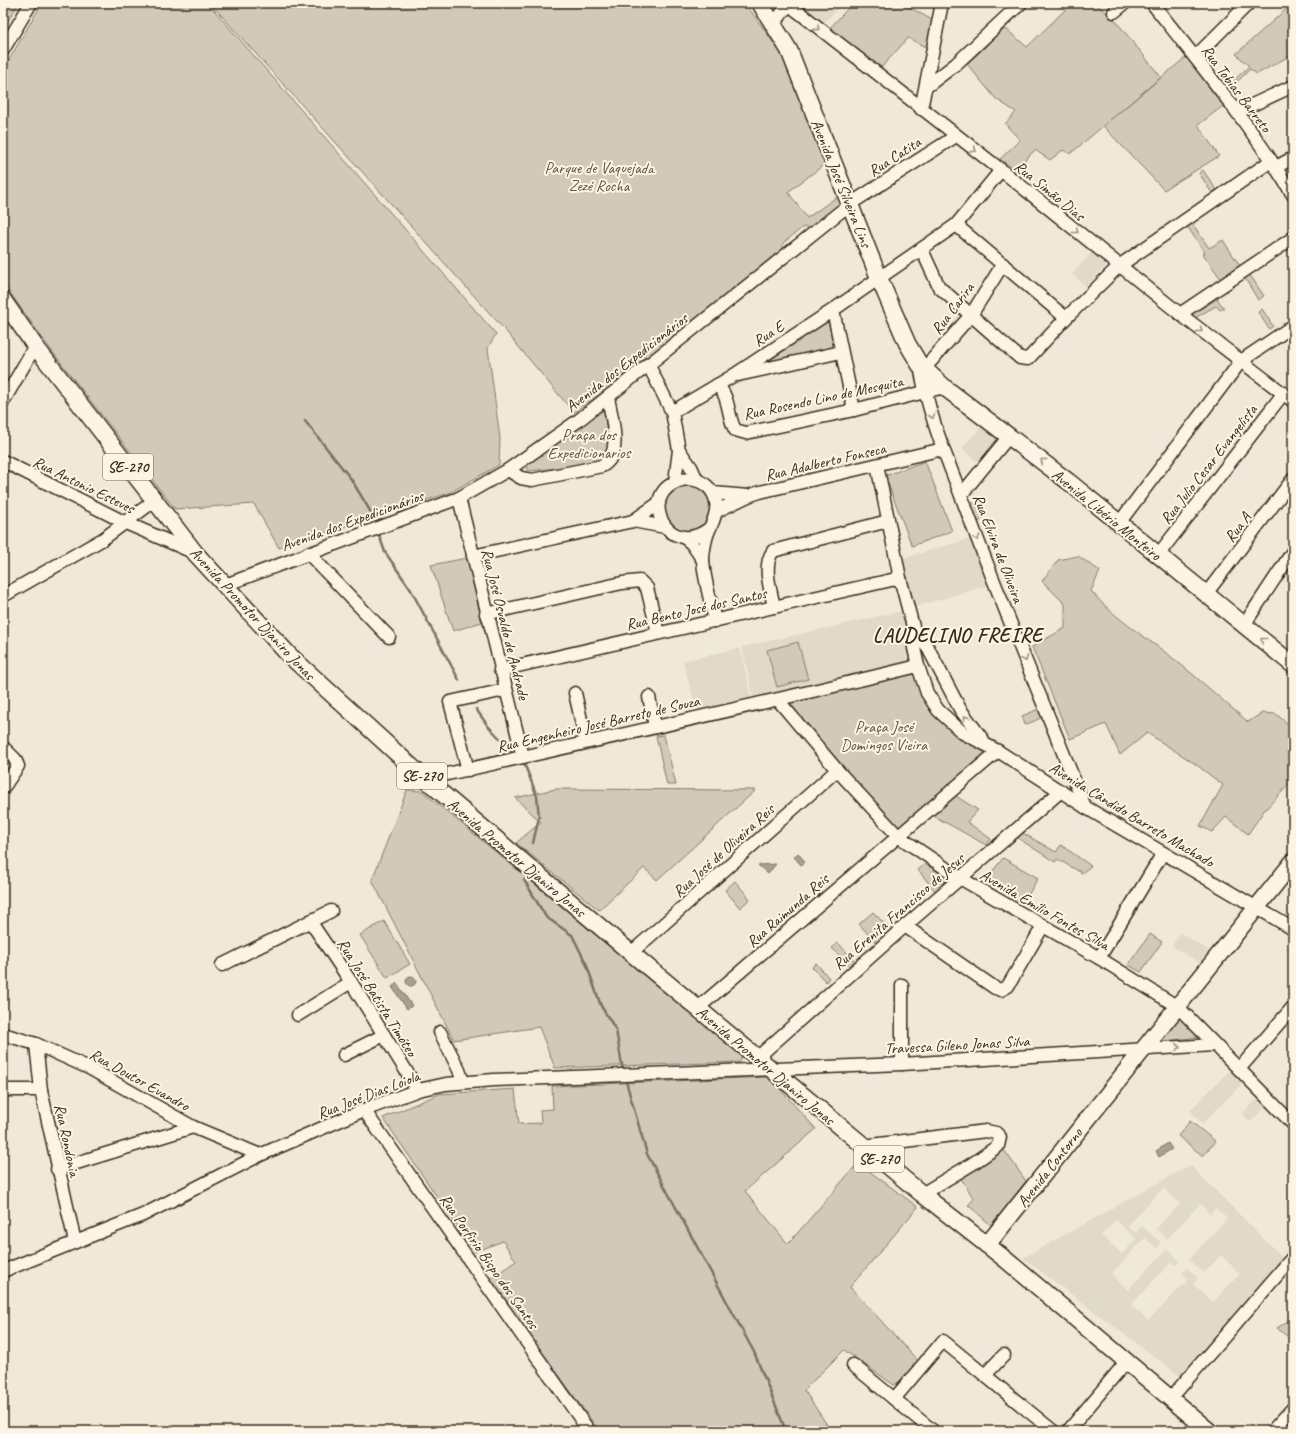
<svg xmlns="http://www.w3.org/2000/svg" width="1296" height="1434" font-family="Caveat,sans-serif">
<rect width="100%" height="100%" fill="#f0e9d9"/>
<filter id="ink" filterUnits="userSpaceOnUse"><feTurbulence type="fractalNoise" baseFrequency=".025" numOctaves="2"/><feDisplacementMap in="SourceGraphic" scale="8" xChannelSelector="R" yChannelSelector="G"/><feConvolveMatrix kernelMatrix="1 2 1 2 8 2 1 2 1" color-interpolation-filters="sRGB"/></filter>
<g filter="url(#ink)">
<!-- built -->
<g fill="#e1d9c9" fill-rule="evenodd">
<path d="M800 3H844L824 23Z"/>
<path d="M1093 251 1108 264 1086 286 1072 274Z"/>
<path d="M983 425 999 437 979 464 962 448Z"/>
<path d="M972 538 990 585 911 608 901 559Z"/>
<path d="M902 611 913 664 754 701 742 647Z"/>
<path d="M740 648 752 701 697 712 683 661Z"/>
<path d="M1180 933 1208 950 1200 963 1172 946Z"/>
<path d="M1232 1068 1246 1080 1202 1124 1190 1110Z"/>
<path d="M1258 1099 1266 1107 1250 1122 1242 1113Z"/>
<path d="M1190 1165 1286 1261 1180 1376 1023 1258ZM1163 1188 1180 1204 1156 1229 1167 1239 1200 1204 1210 1214 1216 1208 1227 1218 1189 1260 1204 1273 1221 1255 1240 1274 1213 1302 1193 1284 1198 1278 1187 1268 1182 1273 1188 1280 1148 1321 1131 1305 1171 1262 1175 1265 1180 1261 1167 1249 1128 1290 1111 1274 1145 1238 1157 1248 1161 1243 1142 1226 1135 1233 1127 1226ZM1116 1220 1136 1239 1122 1254 1101 1235Z"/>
</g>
<!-- green -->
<g fill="#d2c9ba" stroke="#867a6c">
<path d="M3 3H19L3 29Z"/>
<path d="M42 3H208L496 334 488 348 500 438 499 465 449 493 279 548 254 504 175 509 51 350 3 283V70Z"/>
<path d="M210 3H745L781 53 825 164 788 192 807 218 838 196 844 205 811 228 803 227 783 243V251L629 373 574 413 503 328Z"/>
<path d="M853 3H902L932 20 929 49 908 38 880 69 828 30Z"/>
<path d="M1072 3H1095L1115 20 1161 77 1070 154 1063 150 1050 160 1035 150 1015 170 1000 159 1020 140 1005 124 1016 112 996 99 967 64 1005 28 1027 47Z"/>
<path d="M1293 3V54L1257 74 1250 69 1229 90 1227 87 1249 66 1236 54Z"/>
<path d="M1186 57 1223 106 1198 125 1219 156 1164 190 1103 126Z"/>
<path d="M1203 170 1217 191 1212 193 1199 173Z"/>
<path d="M1192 223 1209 248 1223 240 1240 266 1221 279 1203 254 1205 253 1187 226Z"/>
<path d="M1248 272 1264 296 1258 300 1243 275Z"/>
<path d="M1217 299 1224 308 1220 310 1216 306 1193 319 1188 316Z"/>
<path d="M1262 309 1273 326 1269 329 1258 312Z"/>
<path d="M828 319 834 349 751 369Z"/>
<path d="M604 409 609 450 605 459 567 467 528 471 527 461Z"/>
<path d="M925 461 952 531 912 546 885 476Z"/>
<circle cx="688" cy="508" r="24"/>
<path d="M966 499H968L987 514 979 522Z"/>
<path d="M1078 556 1100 571 1091 591C1113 617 1142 635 1169 655 1196 676 1222 700 1248 722L1262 713 1276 714 1293 728V780L1263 812 1248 834 1226 817 1212 832 1200 826 1223 785 1194 763 1147 733 1120 755 1106 724 1070 739 1032 647 1065 628V604L1042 581 1058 560Z"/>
<path d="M467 558 482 622 453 631 431 565Z"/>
<path d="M798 642 808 679 777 687 767 650Z"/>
<path d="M917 672C921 688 926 704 937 717 947 729 980 743 994 750L898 833 785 702Z"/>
<path d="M1039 709 1043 717 1025 725 1022 716Z"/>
<path d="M664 735 676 785H667L656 736Z"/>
<path d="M555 789 756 790 657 880 644 868 599 910 516 843 541 822 515 798Z"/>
<path d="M407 790 422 791 742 1056 740 1062 555 1068 539 1027 454 1040 372 880Z"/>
<path d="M954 795 978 810 967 822 991 839 986 845 932 815Z"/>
<path d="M1021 832 1056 852 1061 845 1091 866 1082 873 1057 859 1055 862 1016 837Z"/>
<path d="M1003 858 1038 878 1023 904 985 881Z"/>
<path d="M925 864 948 878 935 891 918 870Z"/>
<path d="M735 881 750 899 740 908 725 890Z"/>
<path d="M873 912 893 932 878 945 859 924Z"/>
<path d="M384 921 410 964 387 978 360 935Z"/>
<path d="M1150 934 1162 942 1141 972 1128 965Z"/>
<path d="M838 943 856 962 851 968 832 948Z"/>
<path d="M816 963 829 978 826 982 812 967Z"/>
<path d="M1177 1015 1199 1037 1157 1042Z"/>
<path d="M769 1077 816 1129 745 1191 788 1244 858 1163 918 1207 850 1287 918 1361 911 1373 894 1385 844 1350 804 1390 831 1431H599L490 1279 516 1261 503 1241 475 1252 383 1118 439 1094 515 1089 519 1124 541 1123 540 1110 553 1109 552 1086Z"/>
<path d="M1190 1121 1215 1141 1203 1156 1178 1136Z"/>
<path d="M1002 1147 1026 1181 991 1225 968 1205 974 1199 960 1177Z"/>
<path d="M1288 1321H1293V1341L1277 1328Z"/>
</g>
<!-- water -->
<g fill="#aaa091" stroke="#7e7163">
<path d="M798 853 805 862 801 865 794 857Z"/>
<path d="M776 864 768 874 758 865Z"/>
<circle cx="411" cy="981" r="5"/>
<path d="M397 983 412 1006 407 1009 392 987Z"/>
<path d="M1168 1143 1172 1149 1159 1157 1156 1151Z"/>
</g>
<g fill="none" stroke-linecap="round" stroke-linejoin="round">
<!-- stream -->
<g stroke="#7e7163" stroke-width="2.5">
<path d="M305 421 351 479 372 514"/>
<path d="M379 535 385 552 411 590 459 680"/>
<path d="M476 709 488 726 513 752"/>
<path d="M524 763 537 796 539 817 533 843"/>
<path d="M524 880 546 917 572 935 586 963 601 1006 616 1030 623 1071"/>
<path d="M625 1078 647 1154 754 1352 786 1431"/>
</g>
<defs>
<g id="minor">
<path d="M787 3 1001 170 1180 314 1293 401"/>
<path d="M1152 3C1201 65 1252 127 1293 195"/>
<path d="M1114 12 1125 3"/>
<path d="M773 25 789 4"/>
<path d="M3 50 31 3"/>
<path d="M1195 57 1249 3"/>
<path d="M926 87 956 64 1021 3"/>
<path d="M921 109 942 3"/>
<path d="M1237 112 1293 86"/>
<path d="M1276 167 1293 158"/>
<path d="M956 225 1066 318"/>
<path d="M922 250 939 287 1020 358 1028 359 1066 318 1119 266 1271 161"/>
<path d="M833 310 854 410"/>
<path d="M1180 314 1293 238"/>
<path d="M648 364 672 412 679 450 675 482"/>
<path d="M920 365C928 417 950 465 968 514 1005 613 1046 709 1085 807"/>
<path d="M924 369 971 315 1003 264"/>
<path d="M738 375 841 352"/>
<path d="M717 385C730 396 727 415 735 430L746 433 854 410 944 387"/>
<path d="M3 402 35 346"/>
<path d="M672 412 731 377 833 310 956 225 1001 170"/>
<path d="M679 450 691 467 697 480"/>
<path d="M3 461 126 523 195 553"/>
<path d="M877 465 900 578 915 634 914 648 918 666 927 693 938 710 963 733 998 751 1085 807 1293 929"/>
<path d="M508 470 521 478 532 480 602 466C624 454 611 417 608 397"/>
<path d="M713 493 748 496"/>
<path d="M961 495 1010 435"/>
<path d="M459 498 523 757"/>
<path d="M717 511 748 496 760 492 943 449"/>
<path d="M633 521 659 503"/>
<path d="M1119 523 1241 361 1293 326"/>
<path d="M710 528C668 561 636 495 679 481 689 477 700 480 707 486 721 498 717 514 710 528 706 535 703 552 703 560 704 580 711 601 715 621"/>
<path d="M685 538 692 544 703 560"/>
<path d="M308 553 389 637"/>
<path d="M1158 555 1283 394"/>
<path d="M473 556 633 521 665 527"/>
<path d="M225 585 459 498 508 470 579 420 850 204 956 136"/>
<path d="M1206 594 1293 479"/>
<path d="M3 596 103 539 154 501"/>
<path d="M774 607C771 591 762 566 773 551L888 521"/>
<path d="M486 614 622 583 640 581 647 588 658 633"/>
<path d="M1244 625 1293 551"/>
<path d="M915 634 928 648 960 709 983 740"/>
<path d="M500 670 900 578"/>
<path d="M575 693 586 742"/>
<path d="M649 697 655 726"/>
<path d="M778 700 837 770 898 836 960 878 1099 958 1178 1007 1293 1124"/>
<path d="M3 747 15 759 18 766 3 788"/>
<path d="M468 770 450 702 505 690"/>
<path d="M425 779C589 742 754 706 918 666"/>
<path d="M310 921 351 982 418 1090"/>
<path d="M905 926 995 988 1001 990 1008 986 1043 926"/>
<path d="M631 953 837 770"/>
<path d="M1099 958 1163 853"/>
<path d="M222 965 331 911"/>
<path d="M902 985V1064"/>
<path d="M698 1008 998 751"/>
<path d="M298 1015 351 982"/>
<path d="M440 1032 459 1070 463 1082"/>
<path d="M3 1034 36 1044 89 1068 193 1127 260 1155"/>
<path d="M36 1044 41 1090 75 1242"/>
<path d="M344 1055 384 1035"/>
<path d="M758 1057 905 926 1061 791"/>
<path d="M1239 1069 1293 1007"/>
<path d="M3 1090H41"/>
<path d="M364 1110 589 1431"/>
<path d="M863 1146 986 1131 996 1133 1000 1137 998 1146 972 1164 922 1194"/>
<path d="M57 1169 193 1127"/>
<path d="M3 1271 143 1215 260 1155 364 1110 418 1090 446 1084 494 1080 902 1064 1214 1045"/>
<path d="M853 1365 933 1431"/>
<path d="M986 1374 1004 1355"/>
<path d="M1171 1398 1293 1257"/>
<path d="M894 1399 943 1341 1053 1431"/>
<path d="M1068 1431 1126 1362"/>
<path d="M1272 1431 1293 1408"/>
</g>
<g id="major">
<path d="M760 3 789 50 879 278 907 343 920 365 944 387 1069 482 1293 665"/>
<path d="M3 300 35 346 196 554 289 655 425 779 631 953 922 1194 1005 1259 1209 1431"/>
<path d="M987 1245 1293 862"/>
</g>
</defs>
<!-- minor casing -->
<use href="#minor" stroke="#3b2a1e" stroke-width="15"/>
<!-- major casing -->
<use href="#major" stroke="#3b2a1e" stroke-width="19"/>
<!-- minor -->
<use href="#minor" stroke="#fcf5e5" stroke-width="12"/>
<!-- major -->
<use href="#major" stroke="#fcf5e5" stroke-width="16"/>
</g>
<!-- one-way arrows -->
<defs><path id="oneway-chevron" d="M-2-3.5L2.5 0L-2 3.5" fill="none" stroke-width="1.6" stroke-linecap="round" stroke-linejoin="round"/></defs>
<g stroke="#9c9082">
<use href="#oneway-chevron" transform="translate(817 28) rotate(40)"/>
<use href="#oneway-chevron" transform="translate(974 150) rotate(38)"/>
<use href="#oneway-chevron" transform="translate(1076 231) rotate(39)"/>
<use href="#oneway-chevron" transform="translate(1200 330) rotate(38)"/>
<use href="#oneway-chevron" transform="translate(932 416) rotate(71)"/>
<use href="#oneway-chevron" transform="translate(1043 461) rotate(-142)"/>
<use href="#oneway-chevron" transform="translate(977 538) rotate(69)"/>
<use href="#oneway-chevron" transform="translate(1263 640) rotate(-141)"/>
<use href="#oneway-chevron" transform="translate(1025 659) rotate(68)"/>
<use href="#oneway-chevron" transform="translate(966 718) rotate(-124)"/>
<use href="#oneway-chevron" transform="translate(1178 1047) rotate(-4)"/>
</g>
</g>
<g text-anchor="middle" stroke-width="4" stroke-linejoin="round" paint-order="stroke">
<!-- shield labels -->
<g fill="#fcf5e5" stroke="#75675a" stroke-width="1">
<rect x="103" y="454" width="50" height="26" rx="3"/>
<rect x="397" y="763" width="50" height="26" rx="3"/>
<rect x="854" y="1146" width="50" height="26" rx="3"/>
</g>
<g font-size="15" font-weight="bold" fill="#3b2a1e">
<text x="128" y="472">SE-270</text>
<text x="422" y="781">SE-270</text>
<text x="879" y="1164">SE-270</text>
</g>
<!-- street labels -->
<g font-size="16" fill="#3b2a1e" stroke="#fcf5e5">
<text transform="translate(1237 88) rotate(53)" y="6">Rua Tobias Barreto</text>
<text transform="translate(894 156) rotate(-33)" y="6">Rua Catita</text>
<text transform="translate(842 183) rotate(68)" y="6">Avenida José Silveira Lins</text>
<text transform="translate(1050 190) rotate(39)" y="6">Rua Simão Dias</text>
<text transform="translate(952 308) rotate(-53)" y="6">Rua Carira</text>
<text transform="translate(768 333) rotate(-33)" y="6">Rua E</text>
<text transform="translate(626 362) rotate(-38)" y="6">Avenida dos Expedicionários</text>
<text transform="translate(823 397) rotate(-12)" y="6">Rua Rosendo Lino de Mesquita</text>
<text transform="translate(825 461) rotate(-13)" y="6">Rua Adalberto Fonseca</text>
<text transform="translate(1208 464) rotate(-52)" y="6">Rua Julio Cesar Evangelista</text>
<text transform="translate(84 484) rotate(26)" y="6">Rua Antonio Esteves</text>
<text transform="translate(1107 514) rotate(39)" y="6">Avenida Libério Monteiro</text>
<text transform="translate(352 520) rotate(-20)" y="6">Avenida dos Expedicionários</text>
<text transform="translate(1237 527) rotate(-53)" y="6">Rua A</text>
<text transform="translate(999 548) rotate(69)" y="6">Rua Elvira de Oliveira</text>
<text transform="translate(696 608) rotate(-13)" y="6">Rua Bento José dos Santos</text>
<text transform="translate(253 613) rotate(47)" y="6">Avenida Promotor Djaniro Jonas</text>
<text transform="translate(506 624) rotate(76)" y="6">Rua José Osvaldo de Andrade</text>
<text transform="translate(598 723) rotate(-13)" y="6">Rua Engenheiro José Barreto de Souza</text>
<text transform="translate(1132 814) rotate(31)" y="6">Avenida Cândido Barreto Machado</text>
<text transform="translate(723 850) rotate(-42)" y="6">Rua José de Oliveira Reis</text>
<text transform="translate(517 857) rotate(40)" y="6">Avenida Promotor Djaniro Jonas</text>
<text transform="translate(1045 909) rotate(30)" y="6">Avenida Emílio Fontes Silva</text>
<text transform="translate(787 910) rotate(-41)" y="6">Rua Raimunda Reis</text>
<text transform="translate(898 911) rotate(-41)" y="6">Rua Erenita Francisco de Jesus</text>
<text transform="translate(378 997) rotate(58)" y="6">Rua José Batista Timóteo</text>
<text transform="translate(957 1044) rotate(-3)" y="6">Travessa Gileno Jonas Silva</text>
<text transform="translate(766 1065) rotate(40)" y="6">Avenida Promotor Djaniro Jonas</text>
<text transform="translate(140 1079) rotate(29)" y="6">Rua Doutor Evandro</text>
<text transform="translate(368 1094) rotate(-21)" y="6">Rua José Dias Loiola</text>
<text transform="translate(68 1140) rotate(78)" y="6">Rua Rondonia</text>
<text transform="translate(1049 1167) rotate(-52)" y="6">Avenida Contorno</text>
<text transform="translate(490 1261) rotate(55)" y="6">Rua Porfirio Bispo dos Santos</text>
</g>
<!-- park labels -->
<g font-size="16" fill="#615245" stroke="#fcf5e5">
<text x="599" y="173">Parque de Vaquejada<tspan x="599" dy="18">Zezé Rocha</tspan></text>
<text x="589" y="440">Praça dos<tspan x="589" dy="18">Expedicionarios</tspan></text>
<text x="884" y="732">Praça José<tspan x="884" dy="18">Domingos Vieira</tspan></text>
</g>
<!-- district labels -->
<g font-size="20" font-weight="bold" letter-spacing="1" fill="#3b2a1e" stroke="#fcf5e5">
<text x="958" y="642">LAUDELINO FREIRE</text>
</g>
</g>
<!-- margin -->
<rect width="1296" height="1434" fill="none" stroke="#fcf5e5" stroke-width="16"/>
<rect x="8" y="8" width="1280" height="1418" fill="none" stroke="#3b2a1e" stroke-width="1.5" filter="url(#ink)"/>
</svg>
